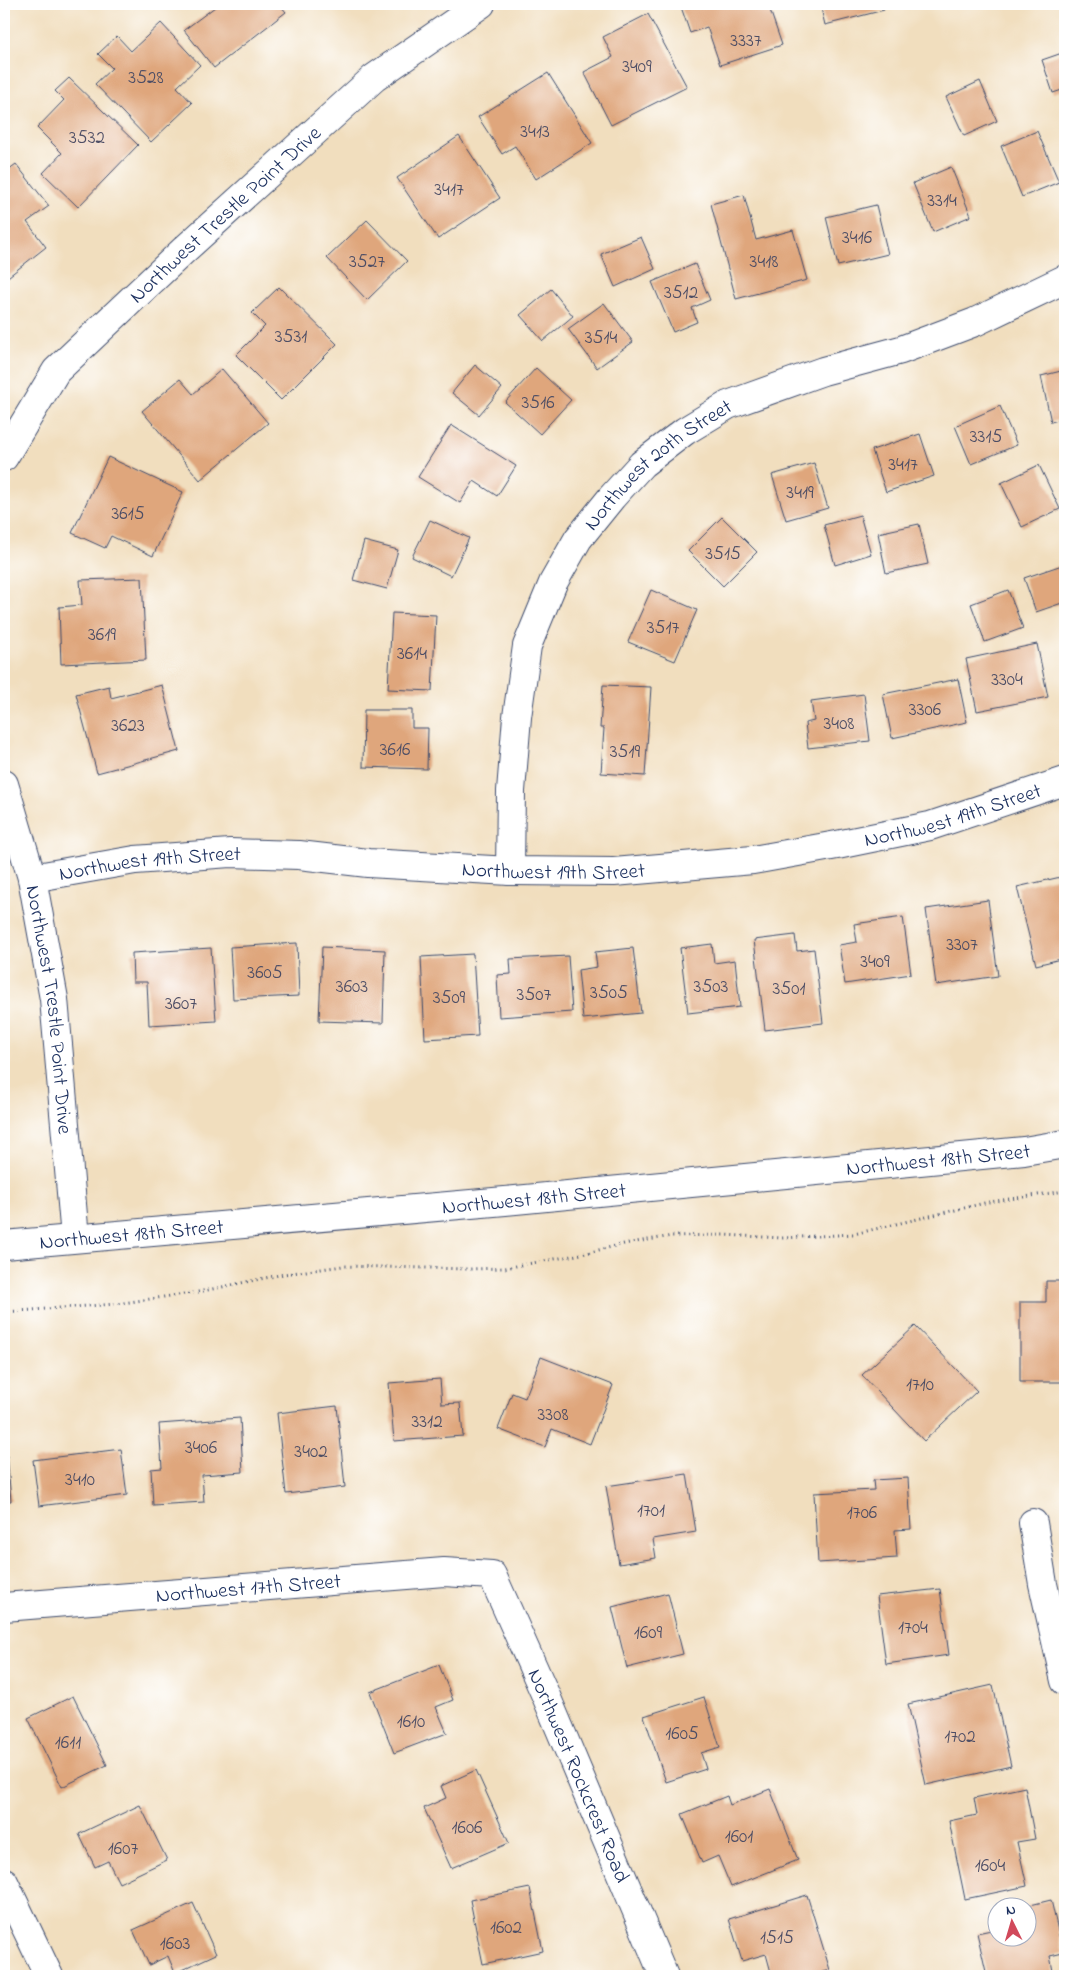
<svg xmlns="http://www.w3.org/2000/svg" width="1069" height="1980" font-family="'Indie Flower',sans-serif">
<rect width="100%" height="100%" fill="#fff"/>
<filter id="ink" filterUnits="userSpaceOnUse"><feTurbulence type="fractalNoise" baseFrequency=".02" numOctaves="2"/><feDisplacementMap in="SourceGraphic" scale="10" xChannelSelector="R" yChannelSelector="G"/><feConvolveMatrix kernelMatrix="1 2 1 2 8 2 1 2 1" color-interpolation-filters="sRGB"/></filter>
<filter id="wash" filterUnits="userSpaceOnUse"><feTurbulence type="fractalNoise" baseFrequency=".0096" numOctaves="4" result="noise"/><feDisplacementMap in="SourceGraphic" scale="20" xChannelSelector="R" yChannelSelector="G"/><feGaussianBlur stdDeviation="1.12" result="paint"/><feColorMatrix in="noise" values="0 0 0 0 0 0 0 0 0 0 0 0 0 0 0 0 0 1.4 0 .05"/><feComposite in="paint" operator="in"/></filter>
<g filter="url(#wash)">
<rect width="100%" height="100%" fill="#f1debe"/>
<g id="blocks">
<!-- building -->
<g fill="#dfa67b">
<path d="M219 4H279L286 12 214 68 184 30Z"/>
<path d="M680 4H768L782 45 720 65 707 27 690 33Z"/>
<path d="M820 4H883L884 10 825 25Z"/>
<path d="M648 14 687 87 611 125 584 72 613 57 603 37Z"/>
<path d="M161 23 200 65 177 87 192 103 151 142 95 84 112 68 98 54 117 36 131 51Z"/>
<path d="M1065 52V89L1053 93 1042 60Z"/>
<path d="M548 73 592 143 536 179 515 146 502 154 478 117Z"/>
<path d="M69 78 138 145 78 207 43 173 62 153 37 128 64 100 55 91Z"/>
<path d="M980 81 997 121 964 136 946 97Z"/>
<path d="M1037 131 1059 182 1022 197 1001 146Z"/>
<path d="M459 136 500 198 438 239 397 178Z"/>
<path d="M16 164 49 206 27 222 46 247 4 280V173Z"/>
<path d="M951 167 971 216 933 232 913 183Z"/>
<path d="M744 195 756 240 793 230 807 280 736 299 711 204Z"/>
<path d="M876 205 888 254 838 266 826 217Z"/>
<path d="M367 220 407 261 367 300 327 258Z"/>
<path d="M641 237 655 269 615 287 601 254Z"/>
<path d="M695 264 710 300 692 308 697 322 673 332 652 282Z"/>
<path d="M279 287 337 344 281 400 236 355 265 326 252 313Z"/>
<path d="M551 289 573 316 543 341 520 315Z"/>
<path d="M604 303 633 342 597 368 568 329Z"/>
<path d="M475 365 502 388 479 415 452 393Z"/>
<path d="M536 368 571 400 540 434 505 402Z"/>
<path d="M222 369 268 423 200 480 142 411 180 379 193 394Z"/>
<path d="M1065 370V418L1051 422 1041 376Z"/>
<path d="M1000 406 1017 445 971 464 955 426Z"/>
<path d="M451 425 516 466 497 496 474 481 460 503 418 477Z"/>
<path d="M920 434 934 476 886 492 872 450Z"/>
<path d="M108 457 183 492 153 556 111 536 105 548 72 533Z"/>
<path d="M814 463 828 508 786 520 772 475Z"/>
<path d="M1039 465 1060 509 1022 527 1001 483Z"/>
<path d="M860 515 871 554 835 565 824 525Z"/>
<path d="M722 517 757 552 723 586 688 551Z"/>
<path d="M430 520 469 538 451 576 412 557Z"/>
<path d="M919 524 928 564 886 573 878 533Z"/>
<path d="M364 541 398 550 387 589 353 580Z"/>
<path d="M1062 565 1065 575V602L1036 612 1024 578Z"/>
<path d="M142 578 146 660 61 664 59 607 82 605 80 580Z"/>
<path d="M651 590 697 610 675 661 628 642Z"/>
<path d="M1008 590 1023 628 985 642 971 604Z"/>
<path d="M392 613 436 615 432 691 388 689Z"/>
<path d="M1037 644 1048 697 977 711 966 659Z"/>
<path d="M958 679 967 722 892 738 883 694Z"/>
<path d="M162 685 179 751 97 773 76 694 109 686 111 698Z"/>
<path d="M603 685 651 687 645 776 601 773 604 728H600Z"/>
<path d="M864 694 870 741 808 748 805 723 814 721 811 701Z"/>
<path d="M364 710H412V728H428L427 769 363 767Z"/>
<path d="M1065 876V958L1036 965 1017 887Z"/>
<path d="M988 900 998 976 936 985 926 909Z"/>
<path d="M903 917 911 974 845 984 839 945 857 942 854 924Z"/>
<path d="M795 935 797 951 814 949 823 1023 765 1030 754 940Z"/>
<path d="M297 943 299 996 233 999 230 947Z"/>
<path d="M712 944 714 963 735 960 740 1007 688 1013 680 948Z"/>
<path d="M322 947 385 950 383 1023 319 1021Z"/>
<path d="M211 948 216 1021 149 1025 147 982H133L132 953Z"/>
<path d="M633 948 641 1013 583 1019 578 970 597 967 595 952Z"/>
<path d="M473 954 478 1036 425 1039 421 957Z"/>
<path d="M568 956 572 1012 499 1017 497 975 511 974 510 959Z"/>
<path d="M1046 1281H1065V1382H1020V1302H1046Z"/>
<path d="M915 1326 977 1391 924 1441 862 1375Z"/>
<path d="M541 1357 613 1385 590 1444 552 1429 545 1447 498 1429 512 1393 525 1398Z"/>
<path d="M440 1379 442 1404 460 1403 463 1436 394 1441 389 1383Z"/>
<path d="M337 1406 345 1487 286 1494 277 1413Z"/>
<path d="M240 1418 243 1472 202 1475 204 1502 153 1505 151 1469 162 1468 159 1424Z"/>
<path d="M121 1449 127 1495 39 1506 33 1460Z"/>
<path d="M4 1453H7L11 1501H4Z"/>
<path d="M687 1474 696 1532 653 1539 656 1558 619 1564 606 1486Z"/>
<path d="M908 1478 911 1529 895 1530 897 1558 818 1563 814 1493 874 1490 873 1480Z"/>
<path d="M940 1589 949 1655 886 1664 877 1596Z"/>
<path d="M668 1593 683 1654 627 1668 612 1607Z"/>
<path d="M439 1665 453 1700 436 1707 447 1733 394 1753 370 1692Z"/>
<path d="M993 1685 1011 1766 926 1785 908 1704Z"/>
<path d="M73 1696 107 1765 62 1787 28 1718Z"/>
<path d="M704 1697 720 1747 701 1753 706 1769 666 1782 644 1716Z"/>
<path d="M476 1770 509 1843 451 1868 424 1808 446 1798 441 1786Z"/>
<path d="M1025 1787 1035 1839 1017 1842 1027 1886 965 1899 949 1821 977 1815 974 1798Z"/>
<path d="M770 1789 798 1860 731 1887 718 1856 702 1863 682 1814 727 1796 730 1805Z"/>
<path d="M140 1805 167 1860 119 1883 108 1861 95 1867 79 1834Z"/>
<path d="M530 1888 543 1951 483 1964 470 1900Z"/>
<path d="M807 1895 830 1970 811 1976H772L766 1954 742 1961 729 1919Z"/>
<path d="M1051 1900 1063 1953 1050 1956 1054 1976H987L977 1933 996 1929V1938H1026V1908L1022 1907Z"/>
<path d="M193 1903 216 1954 175 1973 168 1956 149 1965 133 1930Z"/>
</g>
</g>
</g>
<g filter="url(#ink)">
<use href="#blocks" fill-opacity="0" stroke="#3b496c" stroke-width="1"/>
<g fill="none" stroke-linecap="round" stroke-linejoin="round">
<defs>
<g id="minor">
<path id="s1" d="M4 457 56 371 183 251 374 78 481 4"/>
<path id="s2" d="M4 784 32 878 54 999 75 1238"/>
<path id="s3" d="M510 871 511 791 517 717 527 646 553 583 578 539 612 497 642 464 685 431 728 405 823 371 901 350 975 322 1065 279"/>
<path id="s4" d="M32 878 135 860 230 853 299 855 368 863 510 871 614 872 753 860 837 845 930 826 1065 781"/>
<path id="s5" d="M4 1245 505 1201 1024 1151 1065 1144"/>
<path d="M1033 1523 1043 1584 1065 1681"/>
<path id="s6" d="M4 1607 444 1572 492 1575 546 1696 664 1976"/>
<path d="M4 1882 49 1976"/>
</g>
</defs>
<!-- minor casing -->
<use href="#minor" stroke="#3b496c" stroke-width="30"/>
<!-- path -->
<path stroke="#3b496c" stroke-width="3" stroke-dasharray="1 4" stroke-linecap="butt" d="M4 1312 116 1304 198 1292 284 1274 343 1266 468 1269 505 1268 582 1254 624 1244 672 1236 724 1235 782 1238 854 1234 989 1202 1065 1191"/>
<!-- minor -->
<use href="#minor" stroke="#fff" stroke-width="28"/>
</g>
</g>
<g text-anchor="middle" stroke-width="4" stroke-linejoin="round" paint-order="stroke">
<!-- number labels -->
<g font-size="19" fill="#4c4d65">
<text x="746" y="46">3337</text>
<text x="637" y="72">3409</text>
<text x="146" y="83">3528</text>
<text x="535" y="137">3413</text>
<text x="87" y="143">3532</text>
<text x="449" y="195">3417</text>
<text x="942" y="206">3314</text>
<text x="857" y="243">3416</text>
<text x="367" y="267">3527</text>
<text x="764" y="267">3418</text>
<text x="681" y="298">3512</text>
<text x="291" y="342">3531</text>
<text x="601" y="343">3514</text>
<text x="538" y="408">3516</text>
<text x="986" y="442">3315</text>
<text x="903" y="470">3417</text>
<text x="800" y="498">3419</text>
<text x="128" y="519">3615</text>
<text x="723" y="559">3515</text>
<text x="663" y="633">3517</text>
<text x="102" y="640">3619</text>
<text x="412" y="659">3614</text>
<text x="1007" y="685">3304</text>
<text x="925" y="715">3306</text>
<text x="839" y="729">3408</text>
<text x="128" y="731">3623</text>
<text x="395" y="755">3616</text>
<text x="625" y="757">3519</text>
<text x="962" y="950">3307</text>
<text x="875" y="967">3409</text>
<text x="265" y="978">3605</text>
<text x="352" y="992">3603</text>
<text x="711" y="992">3503</text>
<text x="789" y="994">3501</text>
<text x="609" y="998">3505</text>
<text x="534" y="1000">3507</text>
<text x="449" y="1003">3509</text>
<text x="181" y="1009">3607</text>
<text x="920" y="1390">1710</text>
<text x="553" y="1420">3308</text>
<text x="427" y="1427">3312</text>
<text x="201" y="1453">3406</text>
<text x="311" y="1457">3402</text>
<text x="80" y="1485">3410</text>
<text x="651" y="1516">1701</text>
<text x="862" y="1518">1706</text>
<text x="913" y="1633">1704</text>
<text x="648" y="1638">1609</text>
<text x="411" y="1727">1610</text>
<text x="682" y="1739">1605</text>
<text x="960" y="1742">1702</text>
<text x="68" y="1748">1611</text>
<text x="467" y="1833">1606</text>
<text x="739" y="1842">1601</text>
<text x="123" y="1854">1607</text>
<text x="990" y="1871">1604</text>
<text x="506" y="1933">1602</text>
<text x="777" y="1943">1515</text>
<text x="175" y="1949">1603</text>
</g>
<!-- street labels -->
<g font-size="21" fill="#1b2f5e" stroke="#fff">
<text dy="7" stroke="none"><textPath href="#s1" startOffset="331">Northwest Trestle Point Drive</textPath></text>
<text dy="7" stroke="none"><textPath href="#s3" startOffset="455">Northwest 20th Street</textPath></text>
<text dy="7" stroke="none"><textPath href="#s4" startOffset="929">Northwest 19th Street</textPath></text>
<text dy="7" stroke="none"><textPath href="#s4" startOffset="119">Northwest 19th Street</textPath></text>
<text dy="7" stroke="none"><textPath href="#s4" startOffset="524">Northwest 19th Street</textPath></text>
<text dy="7" stroke="none"><textPath href="#s2" startOffset="231">Northwest Trestle Point Drive</textPath></text>
<text dy="7" stroke="none"><textPath href="#s5" startOffset="938">Northwest 18th Street</textPath></text>
<text dy="7" stroke="none"><textPath href="#s5" startOffset="532">Northwest 18th Street</textPath></text>
<text dy="7" stroke="none"><textPath href="#s5" startOffset="128">Northwest 18th Street</textPath></text>
<text dy="7" stroke="none"><textPath href="#s6" startOffset="245">Northwest 17th Street</textPath></text>
<text dy="7" stroke="none"><textPath href="#s6" startOffset="708">Northwest Rockcrest Road</textPath></text>
</g>
</g>
<!-- margin -->
<rect width="1069" height="1980" fill="none" stroke="#fff" stroke-width="20"/>
<!-- north arrow -->
<g transform="translate(1012 1922) rotate(355)"><circle r="24" fill="#ffffff" stroke="#a4acbf"/>
<path d="M0-4L9 19L0 12L-9 19Z" fill="#d1495b"/>
<text y="-8" font-size="14" font-weight="bold" text-anchor="middle" fill="#1b2f5e">N</text>
</g>
</svg>
